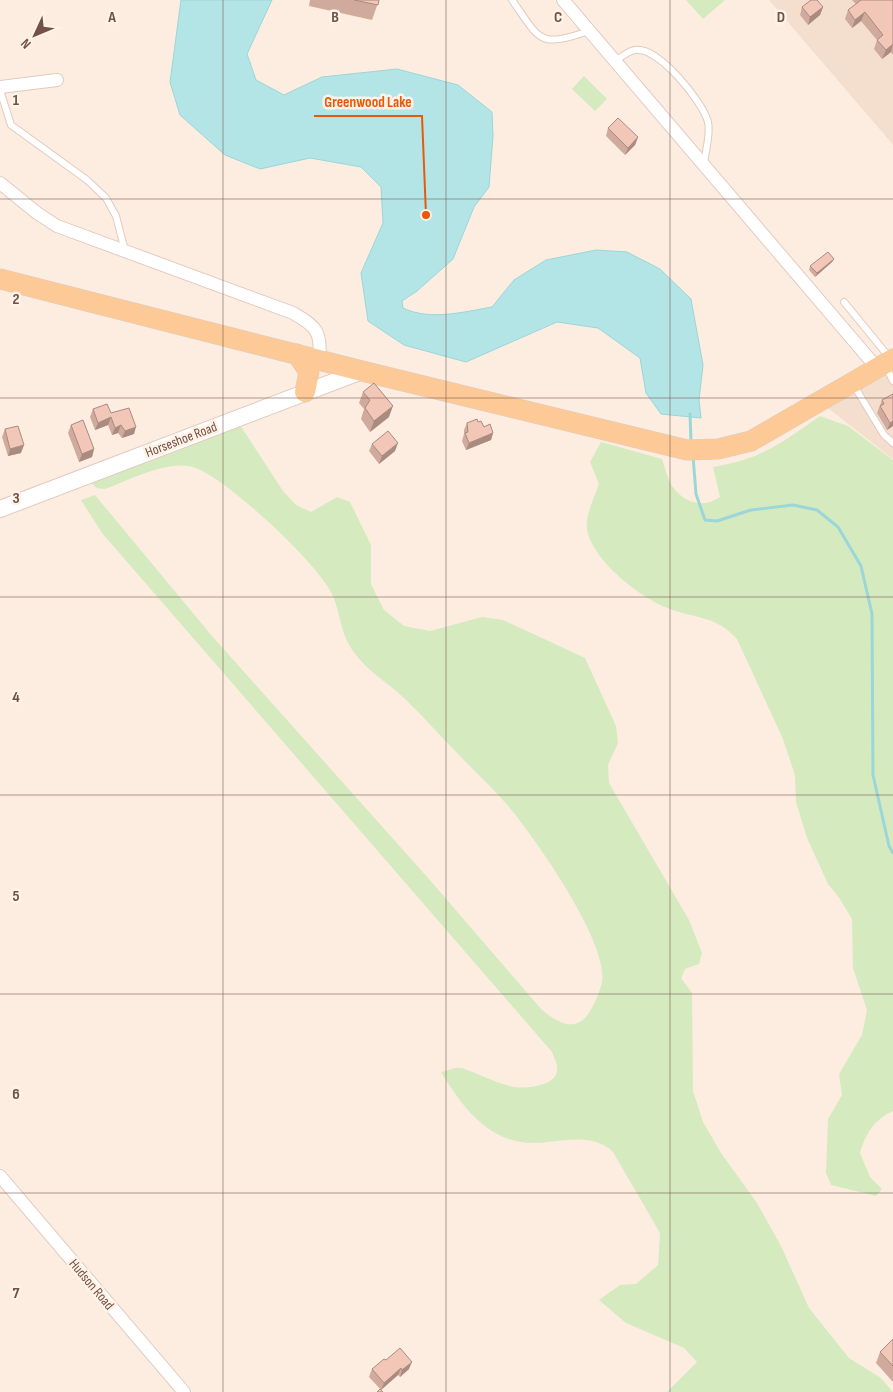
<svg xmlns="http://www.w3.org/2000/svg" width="893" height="1392" font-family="'Sofia Sans Condensed',sans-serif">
<rect width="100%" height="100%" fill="#fcede0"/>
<!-- residential -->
<g fill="#f4dece">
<path d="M769 0H893V145L883 133Z"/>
<path d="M893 352V459L814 397Z"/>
</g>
<!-- green -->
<g fill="#d6eabf">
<path d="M686 0H725L703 19Z"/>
<path d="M584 76 607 99 595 111 572 89Z"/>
<path d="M820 416 848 426 893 460V1111C874 1120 866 1133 860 1153L870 1177 882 1189 876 1196 831 1185 826 1173 828 1119 842 1095 839 1074 862 1035 867 1010 853 968 852 919 840 899 828 884 807 838 796 802 795 775 783 739 737 639C715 614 692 619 665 607 638 596 582 553 587 520 589 508 595 495 599 484L590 462 601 442 662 459C665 467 667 478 672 486 684 503 703 509 720 497L713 467C762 459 781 443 820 416Z"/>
<path d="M240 425 283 491 296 505 311 512 337 497 350 502 371 545V584L384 610 404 626 430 631 482 617 503 620 585 658 616 726 618 743 608 765 609 783 689 920 702 953 699 964 685 969 681 978 692 993 693 1091 703 1122 721 1153 757 1203 781 1246 809 1308 849 1358 881 1378 893 1392H667L697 1362 684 1348 626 1323 599 1300 620 1285 636 1284 658 1265 660 1233 613 1152C591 1131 560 1143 533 1143 488 1143 462 1106 441 1072L455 1068H462C479 1074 496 1083 514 1087 527 1089 560 1086 557 1067 557 1062 553 1056 552 1052L102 533 81 500 95 495 212 636 429 879 542 1010C576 1038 589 1022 601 986 614 949 534 837 509 807 494 789 477 774 461 757 442 738 424 717 404 698 386 681 365 670 351 648 340 632 340 609 331 592 314 560 229 481 196 468 171 458 129 480 105 489L97 488 91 483Z"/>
</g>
<!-- water -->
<path fill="#b4e5e6" stroke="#9bd6d8" d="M181 0H272L247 54 256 80 284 95 322 77 397 69 458 85 492 112 493 136 489 187 474 207 453 259 417 291 402 301 403 308C430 321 463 312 492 307L514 280 546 260 596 250 627 252 660 269 691 299 703 365 699 400 701 418 661 414 646 393 640 358 598 328 557 322 466 362 404 345 368 321 361 273 383 223 381 187 361 167 310 158 260 169 225 155 180 115 170 82Z"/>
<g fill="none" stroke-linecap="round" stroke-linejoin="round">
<!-- stream -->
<g stroke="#9bd6d8" stroke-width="3">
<path d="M690 414 691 442"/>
<path d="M693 456 696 494 705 520 717 521 751 510 793 505 817 510 838 527 861 566 872 614 873 775 889 846 893 853"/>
</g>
<defs>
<g id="service">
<path d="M512 0C541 41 538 48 589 31"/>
<path d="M615 61C620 58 628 51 635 50 658 46 703 102 708 122 711 134 705 152 704 165"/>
<path d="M0 90 11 125 87 180 106 198 116 216 125 251"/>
<path d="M844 302 889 357"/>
<path d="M886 367 893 381"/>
<path d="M853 384 884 435 893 443"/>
</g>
<g id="minor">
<path d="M563 0 877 368"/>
<path d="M0 87 57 80"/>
<path d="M0 183 37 213 57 226 293 313C316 326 322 332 319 359"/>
<path d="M0 1176 184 1392"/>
</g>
<path id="tertiary" d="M0 509 362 371"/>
<g id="primary">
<path d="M0 279 362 371 687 450 718 449 751 441 893 359"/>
<path d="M297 354 309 372 305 392"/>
</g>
</defs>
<!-- service casing -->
<use href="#service" stroke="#e2cabf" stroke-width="8"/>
<!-- minor casing -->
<use href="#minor" stroke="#e2cabf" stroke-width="14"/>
<!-- tertiary casing -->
<use href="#tertiary" stroke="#e2cabf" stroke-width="18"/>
<!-- primary casing -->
<use href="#primary" stroke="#d8cecb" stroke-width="21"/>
<!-- service -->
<use href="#service" stroke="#fff" stroke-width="6"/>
<!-- minor -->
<use href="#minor" stroke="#fff" stroke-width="12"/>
<!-- tertiary -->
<use href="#tertiary" stroke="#fff" stroke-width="16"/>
<!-- primary -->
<use href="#primary" stroke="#fdc996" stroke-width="20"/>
</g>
<!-- wall -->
<g fill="#d0ab9d">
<path d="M310 0H379L372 20 309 6Z"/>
<path d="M852 0H893V55L891 52 882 59 874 49 877 40 861 21 852 28 845 19 848 10 856 4Z"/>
<path d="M802 7H823L820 15 808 25 800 15Z"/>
<path d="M608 128 638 137 635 145 625 155 606 136Z"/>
<path d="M834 259 832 262 815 277 809 270 810 266Z"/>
<path d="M363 392 389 417 370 432 361 419 364 409 359 403Z"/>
<path d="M893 394V426L887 430 877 413 882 400Z"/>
<path d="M93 409 111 413 134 434 122 438 118 433 112 435 108 425 95 430 90 417Z"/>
<path d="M478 422 484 427 493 433 491 440 466 450 462 441 464 434V430L467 423Z"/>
<path d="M71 425 94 449 92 457 79 462 68 433Z"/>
<path d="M5 429 21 453 8 456 2 437Z"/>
<path d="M372 444 395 451 379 464 369 451Z"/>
<path d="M893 1339V1382L876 1363 880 1352Z"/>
<path d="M386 1360 409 1369 400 1377 398 1375 381 1390 369 1377 372 1369Z"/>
</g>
<!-- shaded-wall -->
<g fill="#a98b80">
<path d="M823 7 820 15 808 25 810 17Z"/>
<path d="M865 12 861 21 852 28 855 20Z"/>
<path d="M893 44 891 52 882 59 886 50Z"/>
<path d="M638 137 635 145 625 155 628 148Z"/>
<path d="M834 259 832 262 815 277 817 273Z"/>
<path d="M393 406 389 417 370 432 374 421Z"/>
<path d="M111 417 108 425 95 430 98 423Z"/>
<path d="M893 421V426L887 430 890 423Z"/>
<path d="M121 425 118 433 112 435 115 428Z"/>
<path d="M136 427 134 434 122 438 125 431Z"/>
<path d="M493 433 491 440 466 450 469 443Z"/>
<path d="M398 443 395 451 379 464 382 456Z"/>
<path d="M24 445 21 453 8 456 10 449Z"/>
<path d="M94 449 92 457 79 462 82 454Z"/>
<path d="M412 1362 409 1369 400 1377 402 1370Z"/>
<path d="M401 1368 398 1375 381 1390 384 1383Z"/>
</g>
<!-- building -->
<g fill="#f2c7b7" stroke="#a98b80">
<path d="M354 0H379L378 5Z"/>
<path d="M811 0H817L823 7 810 17 802 7Z"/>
<path d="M861 0H893V44L886 50 877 40 883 35 865 12 855 20 848 10Z"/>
<path d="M618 118 638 137 628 148 608 128Z"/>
<path d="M828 252 834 259 817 273 810 266Z"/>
<path d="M374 383 393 406 374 421 365 408 370 400 363 392Z"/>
<path d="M893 394V421L890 423 880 406 884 404 882 400Z"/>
<path d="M107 404 111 413 129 408 136 427 125 431 121 425 115 428 111 417 98 423 93 409Z"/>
<path d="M477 419 478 422 481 421 484 427 490 424 493 433 469 443 465 433 468 432 467 423Z"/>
<path d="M83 420 94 449 82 454 71 425Z"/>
<path d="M18 426 24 445 10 449 5 429Z"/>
<path d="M388 431 398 443 382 456 372 444Z"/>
<path d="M893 1339V1366L880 1352Z"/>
<path d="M400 1348 412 1362 402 1370 401 1368 384 1383 372 1369 384 1359 386 1360Z"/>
<path d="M380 1389 383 1392H377Z"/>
</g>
<!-- grid -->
<path fill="none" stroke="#735147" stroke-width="1" stroke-opacity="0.55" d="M223 0V1392M446 0V1392M670 0V1392M0 199H893M0 398H893M0 597H893M0 795H893M0 994H893M0 1193H893"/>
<g text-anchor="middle" stroke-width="5" stroke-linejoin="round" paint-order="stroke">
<!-- street labels -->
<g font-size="14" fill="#735147" stroke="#fff2e6">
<text transform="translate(181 439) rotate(-21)" y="5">Horseshoe Road</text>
<text transform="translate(92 1284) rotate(50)" y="5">Hudson Road</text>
</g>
</g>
<g font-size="16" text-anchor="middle" font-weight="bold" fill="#735147" stroke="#fff2e6" stroke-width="5" stroke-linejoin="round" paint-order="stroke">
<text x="112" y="22">A</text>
<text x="335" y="22">B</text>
<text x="558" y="22">C</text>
<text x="781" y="22">D</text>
<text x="16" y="105">1</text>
<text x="16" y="304">2</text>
<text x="16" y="503">3</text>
<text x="16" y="702">4</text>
<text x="16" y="901">5</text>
<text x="16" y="1099">6</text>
<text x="16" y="1298">7</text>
</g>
<!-- callouts -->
<path fill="none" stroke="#e8590c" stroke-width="2" d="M426 215L422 116H314"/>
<circle fill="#e8590c" stroke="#fff2e6" stroke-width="2" cx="426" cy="215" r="5"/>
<g font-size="15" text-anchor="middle" font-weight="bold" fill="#e8590c" stroke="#fff2e6" stroke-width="5" stroke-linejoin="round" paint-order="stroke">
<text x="368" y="107">Greenwood Lake</text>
</g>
<!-- north arrow -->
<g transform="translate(35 35) rotate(226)" stroke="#fff2e6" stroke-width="4" paint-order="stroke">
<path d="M0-4L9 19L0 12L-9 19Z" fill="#735147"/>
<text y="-8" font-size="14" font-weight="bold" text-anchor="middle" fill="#735147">N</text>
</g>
</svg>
